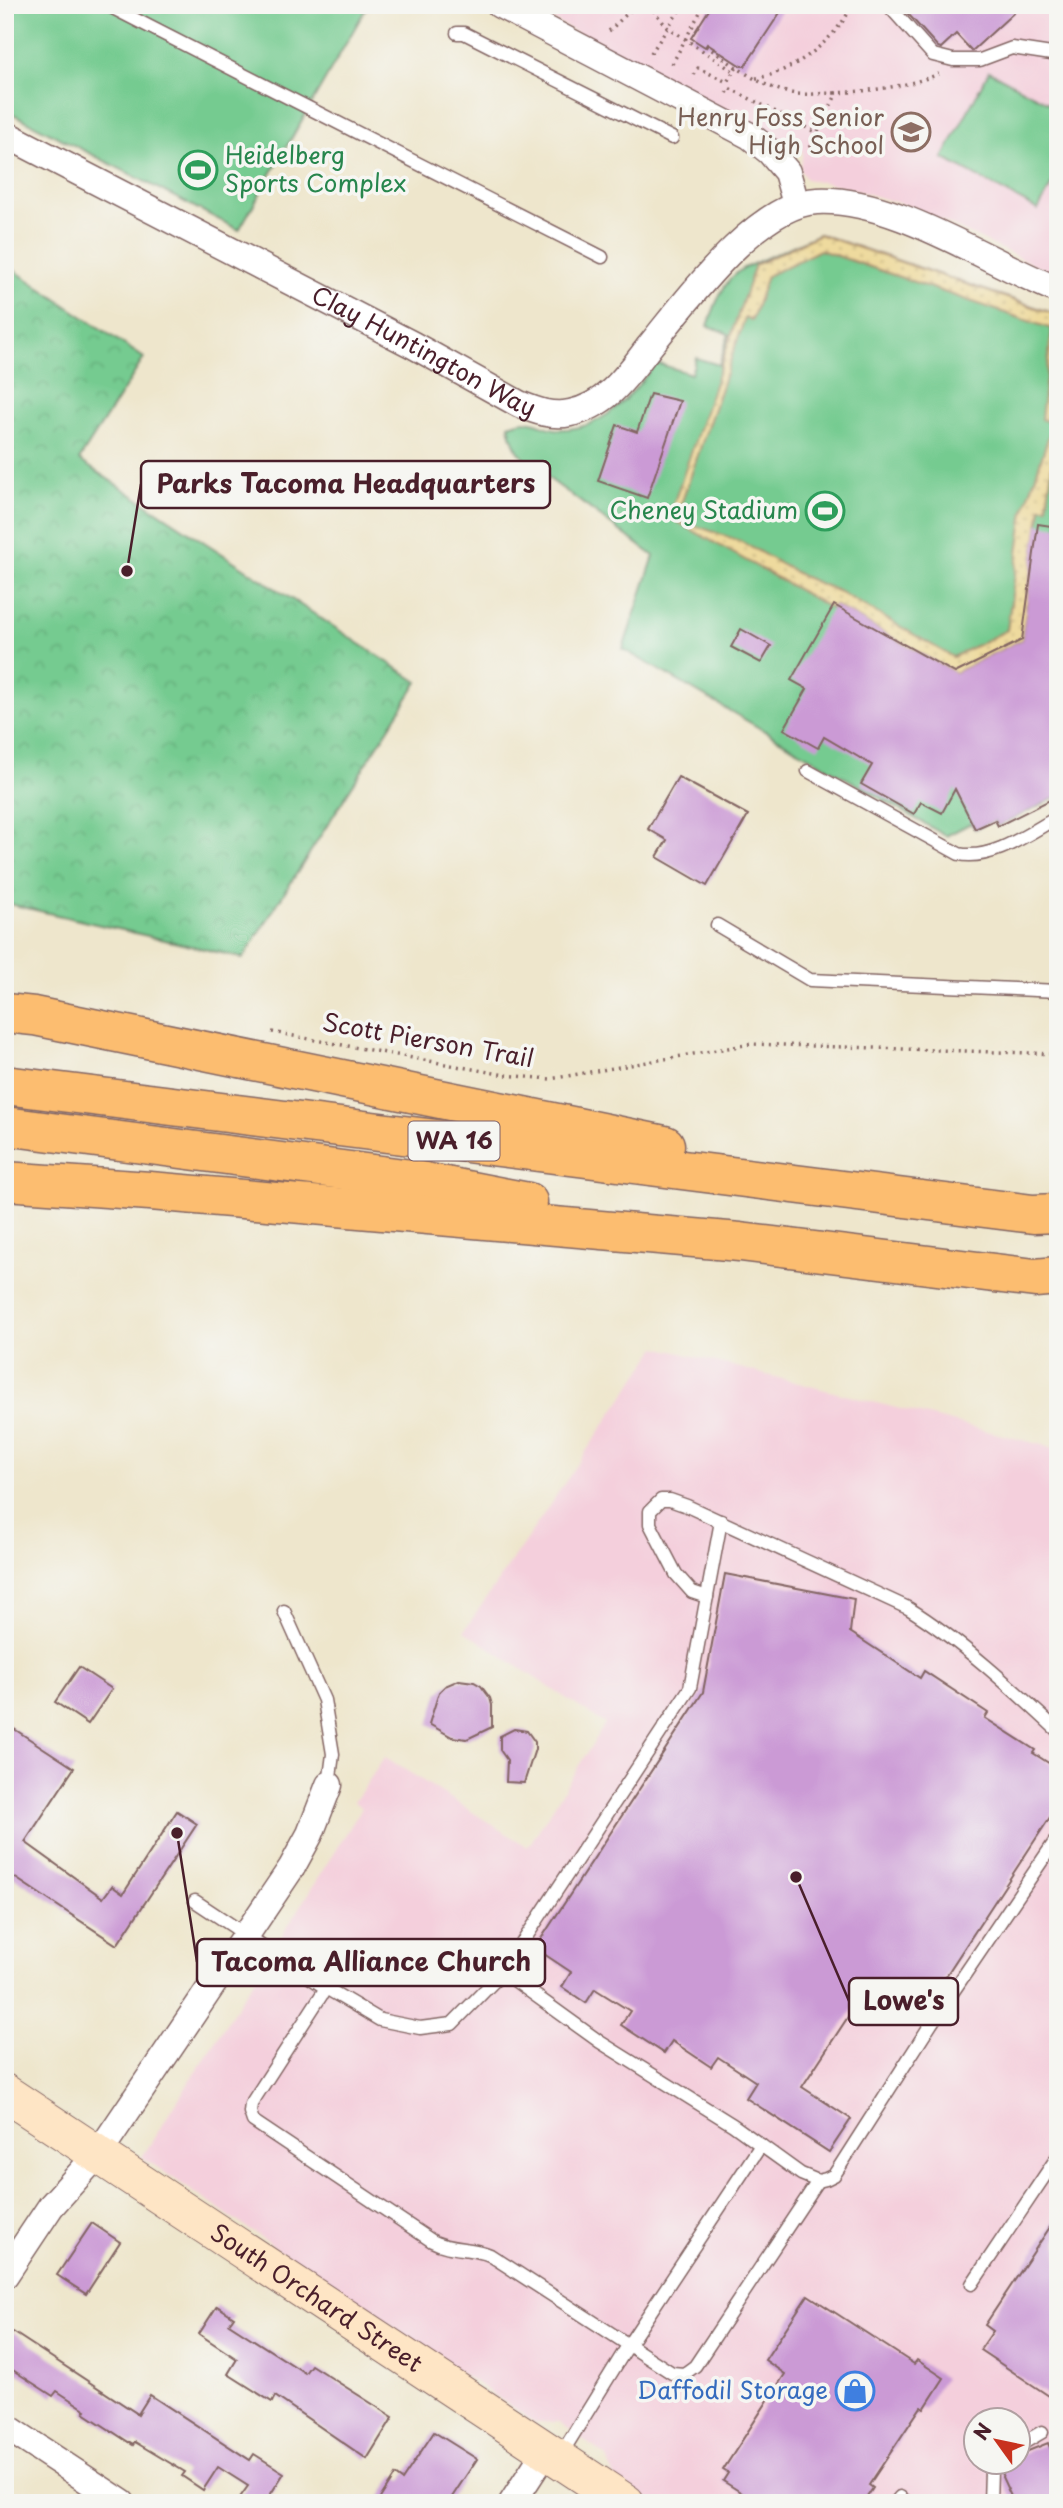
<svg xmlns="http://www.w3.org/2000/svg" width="1063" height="2508" font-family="'Playpen Sans',sans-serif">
<defs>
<pattern id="sand-dots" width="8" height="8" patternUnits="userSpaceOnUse" patternTransform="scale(1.75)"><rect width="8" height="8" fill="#eeda9e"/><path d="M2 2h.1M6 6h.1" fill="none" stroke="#cebb88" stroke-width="1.8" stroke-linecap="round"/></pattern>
<pattern id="park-crowns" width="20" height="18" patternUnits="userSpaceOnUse" patternTransform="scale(1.75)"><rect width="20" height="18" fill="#74cb90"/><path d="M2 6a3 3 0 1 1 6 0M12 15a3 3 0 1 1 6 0" fill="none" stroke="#66ae7c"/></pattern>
</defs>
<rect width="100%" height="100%" fill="#f6f6f2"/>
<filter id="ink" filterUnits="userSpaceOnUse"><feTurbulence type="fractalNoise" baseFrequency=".0143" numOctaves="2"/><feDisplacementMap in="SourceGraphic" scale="14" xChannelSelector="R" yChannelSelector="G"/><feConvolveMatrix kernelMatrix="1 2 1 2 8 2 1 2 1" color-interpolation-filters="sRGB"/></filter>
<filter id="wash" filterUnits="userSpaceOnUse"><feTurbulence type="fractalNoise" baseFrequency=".00686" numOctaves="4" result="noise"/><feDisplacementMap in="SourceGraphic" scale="28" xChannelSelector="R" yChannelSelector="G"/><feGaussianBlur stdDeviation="1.57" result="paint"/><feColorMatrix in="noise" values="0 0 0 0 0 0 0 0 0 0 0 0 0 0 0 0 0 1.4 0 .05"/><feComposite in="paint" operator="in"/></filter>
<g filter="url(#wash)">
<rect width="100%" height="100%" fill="#eee6cc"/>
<!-- built -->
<g fill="#f4cfdc" fill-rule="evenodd">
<path d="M525 5H1058V276L915 208 834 184 806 179 800 170 803 152Z"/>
<path d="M657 1347 1058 1449V2503H653L613 2476 607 2457 559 2422H534L142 2157 362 1808 354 1802 385 1757 528 1847 605 1724 464 1631ZM976 2420H1018V2462H976Z"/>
</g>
<!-- green -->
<g fill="#74cb90" stroke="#5f755e" stroke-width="2">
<path d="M5 5H368L239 230 5 110Z"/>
<path d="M989 71 1058 108V173L1038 210 943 158Z"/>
<path d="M819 234 1058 315V796L998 826 994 820 975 829 971 823 946 836 623 649 654 556 532 466C518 454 512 443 509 425 513 424 520 421 525 421 535 421 546 428 556 429 603 432 630 396 656 363L691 374 696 358 719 365 729 334 708 326C715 305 722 282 742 269Z"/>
</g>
<!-- sand -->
<path fill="url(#sand-dots)" stroke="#9c7c64" stroke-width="2" fill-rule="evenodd" d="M819 234 1058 315V416L1047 507H1041L1022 640 955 673 834 605 832 609 669 517 755 265ZM820 250 1052 329 1041 419 1053 423 1024 511 1007 630 953 657 840 592 804 577 740 541 676 519 745 318 752 320 767 276Z"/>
<!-- park -->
<path fill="url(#park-crowns)" stroke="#5f755e" stroke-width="2" d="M5 264 144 358 79 460 418 682 243 958 5 903Z"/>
<g id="blocks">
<!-- building -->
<g fill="#cb9ad5">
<path d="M712 5H785L745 66H741L707 44 705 47 691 38Z"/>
<path d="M900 5H1022L972 51 956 34 941 48 938 47Z"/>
<path d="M650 394 680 401 647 498 598 481 617 425 637 432Z"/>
<path d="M1038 524 1058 527V796L998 826 995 820 975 829 955 789 942 813 921 802 914 814 861 784 872 765 824 737 818 748 784 729 807 689 791 680 834 605 955 673 1022 640Z"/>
<path d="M741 629 771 646 761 663 731 647Z"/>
<path d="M678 777 748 815 707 886 657 857 667 840 648 829Z"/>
<path d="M725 1574 854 1599 850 1632 920 1678 924 1671 988 1713 985 1718 1035 1750 1033 1753 1058 1769V1805L917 2020 867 1988 802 2087 851 2119 829 2152 746 2098 756 2082 718 2057 711 2067 672 2041 664 2053 621 2025 630 2011 595 1989 586 2003 562 1987 571 1972 535 1948 703 1692Z"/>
<path d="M79 1667 112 1689 88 1724 55 1702Z"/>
<path d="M459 1680 474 1682 481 1686 490 1698 492 1705V1727L467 1739 452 1737 429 1724 439 1692 445 1686Z"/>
<path d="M5 1723 74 1768 25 1842 103 1898 112 1886 123 1894 177 1811 197 1824 117 1945 5 1871Z"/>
<path d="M514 1729 527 1731 535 1742V1749L524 1783 506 1782 507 1760 500 1750V1736Z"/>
<path d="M1058 2215V2402L980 2350 993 2331 985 2325Z"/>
<path d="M92 2223 120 2242 86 2294 57 2275Z"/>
<path d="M808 2295 914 2364 917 2360 944 2378 924 2409 921 2407 869 2485 873 2488 863 2503H780L769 2495 764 2503 752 2495 750 2498 723 2481 728 2473 723 2470 785 2374 765 2360Z"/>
<path d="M217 2306 234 2317 229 2324 305 2373 311 2365 393 2417 367 2459 275 2396 272 2402 228 2374 237 2359 199 2334Z"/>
<path d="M13 2332 138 2414 150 2395 250 2460 254 2454 284 2473 265 2503H236L248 2486 218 2467 203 2490 182 2476 185 2472 135 2442 133 2445 84 2413 86 2410 57 2391 53 2396 8 2367 9 2365 5 2362V2345Z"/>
<path d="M434 2432 477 2459 448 2503H377L395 2475 402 2480Z"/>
<path d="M1048 2443 1058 2466V2503H1014L1002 2477 1006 2462H1018V2455Z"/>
</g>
</g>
</g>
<g filter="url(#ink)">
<use href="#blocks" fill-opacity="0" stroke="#836563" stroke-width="2"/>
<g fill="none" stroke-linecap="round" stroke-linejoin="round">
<defs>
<g id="lane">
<path d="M107 5C272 89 436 174 602 257"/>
<path d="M888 5 933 55 953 60H980L1012 48 1058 55"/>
<path d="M457 33H464L672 138"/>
<path d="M808 771 959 854C992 861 1029 833 1058 817"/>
<path d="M717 925 810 980 1058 991"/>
<path d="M707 1597 692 1592 676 1574 650 1524V1511L661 1500H670L687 1506 908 1608C960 1640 1013 1689 1058 1731"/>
<path d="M284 1611 324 1700 333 1754 329 1785"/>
<path d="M195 1901 326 1988 380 2020 420 2028 452 2024 503 1972 690 1688 721 1521"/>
<path d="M503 1972 600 2042 733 2125 801 2174 818 2181 826 2179 834 2175 840 2166 931 2024 1058 1837"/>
<path d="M326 1988 251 2104 250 2112 253 2121 432 2241C451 2251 471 2247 490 2255L672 2373 684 2374 695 2366 818 2181"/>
<path d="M972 2284 1058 2156"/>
<path d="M1018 2446 1042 2432"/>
<path d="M560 2456 629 2344 761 2145"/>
<path d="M895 2503 900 2497 908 2503"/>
<path d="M990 2503 991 2470 996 2462"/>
</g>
<g id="street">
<path d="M500 5 750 136 770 152 787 172 796 204"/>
<path id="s1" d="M5 134 413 345 519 404C536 411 552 417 570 413 607 406 628 374 649 347 686 302 756 204 817 201 893 197 987 262 1058 290"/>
<path d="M5 2275 51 2206 98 2154 292 1867 310 1834 329 1785"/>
<path d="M5 2426 122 2503"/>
<path d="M512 2503 547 2449"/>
</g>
<g id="secondary">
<path id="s2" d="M5 2093 626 2503"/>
</g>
<g id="highway">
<path d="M5 1013 34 1016 665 1145"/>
<path d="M5 1085 1033 1214 1058 1213"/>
<path d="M5 1126 404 1178 528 1202"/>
<path d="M5 1181 150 1191 740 1242 1035 1278 1058 1276"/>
</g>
</defs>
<!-- lane casing -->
<use href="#lane" stroke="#836563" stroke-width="15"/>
<!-- street casing -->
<use href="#street" stroke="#836563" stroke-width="29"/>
<!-- secondary casing -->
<use href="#secondary" stroke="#836563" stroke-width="39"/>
<!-- highway casing -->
<use href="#highway" stroke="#836563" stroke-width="41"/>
<!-- path -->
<g stroke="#836563" stroke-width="3.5" stroke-dasharray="2 5" stroke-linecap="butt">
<path d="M649 5 667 27 733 71"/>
<path d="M609 31 636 5"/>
<path d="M706 46C732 63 759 87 791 93 805 96 821 93 835 93V97L817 133"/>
<path d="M651 53 683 5"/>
<path d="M672 64 704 5"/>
<path d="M694 75 698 68 727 82 737 66"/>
<path d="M756 78C792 74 838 38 852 5"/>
<path d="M726 93 729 88 817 133 808 151"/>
<path d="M835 93C870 91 905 87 939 74"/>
<path d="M272 1032 505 1075 550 1079 751 1044 1058 1054"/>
</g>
<!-- lane -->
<use href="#lane" stroke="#fff" stroke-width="12"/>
<!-- street -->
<use href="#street" stroke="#fff" stroke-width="26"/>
<!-- secondary -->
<use href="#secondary" stroke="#fee5c5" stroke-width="37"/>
<!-- highway -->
<use href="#highway" stroke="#fcbd6f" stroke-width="38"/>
</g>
</g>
<!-- icons -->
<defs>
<symbol id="school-ring" viewBox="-11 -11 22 22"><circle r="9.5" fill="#f6f6f2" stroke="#8d6e63" stroke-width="1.5"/><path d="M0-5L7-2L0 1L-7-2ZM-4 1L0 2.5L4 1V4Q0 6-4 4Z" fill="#8d6e63"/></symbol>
<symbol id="stadium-ring" viewBox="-11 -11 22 22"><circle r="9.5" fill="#f6f6f2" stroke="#2e9e5b" stroke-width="1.5"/><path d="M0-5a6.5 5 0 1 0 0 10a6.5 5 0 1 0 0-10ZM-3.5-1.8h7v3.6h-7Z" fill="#2e9e5b"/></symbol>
<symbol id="shop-ring" viewBox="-11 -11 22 22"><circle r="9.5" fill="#f6f6f2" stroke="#3f7fe0" stroke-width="1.5"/><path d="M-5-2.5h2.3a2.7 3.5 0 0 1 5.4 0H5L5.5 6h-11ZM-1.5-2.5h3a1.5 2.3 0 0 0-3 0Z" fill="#3f7fe0"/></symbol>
</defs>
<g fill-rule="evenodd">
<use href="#school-ring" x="889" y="110" width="44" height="44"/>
<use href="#stadium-ring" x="176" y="148" width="44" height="44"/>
<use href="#stadium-ring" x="803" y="489" width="44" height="44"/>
<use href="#shop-ring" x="833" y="2369" width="44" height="44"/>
</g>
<g text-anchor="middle" stroke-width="7" stroke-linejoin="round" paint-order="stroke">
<!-- shield labels -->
<rect fill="#f6f6f2" stroke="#7e6067" stroke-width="2" x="408.5" y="1121.5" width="91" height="39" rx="5"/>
<g font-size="23" font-weight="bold" fill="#4a1f2b">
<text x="454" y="1149">WA 16</text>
</g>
<!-- education labels -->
<g font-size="24" fill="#785e54" stroke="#f6f6f2" text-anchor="end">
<text x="884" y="126">Henry Foss Senior<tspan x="884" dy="28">High School</tspan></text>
</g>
<!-- leisure labels -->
<g font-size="24" fill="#27864d" stroke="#f6f6f2" text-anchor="start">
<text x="225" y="164">Heidelberg<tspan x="225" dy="28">Sports Complex</tspan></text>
<text x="798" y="519" text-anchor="end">Cheney Stadium</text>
</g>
<!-- street labels -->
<g font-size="24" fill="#4a1f2b" stroke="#f6f6f2">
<text dy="8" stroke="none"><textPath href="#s1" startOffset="472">Clay Huntington Way</textPath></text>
<text transform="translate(428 1041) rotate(10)" y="8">Scott Pierson Trail</text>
<text dy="8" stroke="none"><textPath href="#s2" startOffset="373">South Orchard Street</textPath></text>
</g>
<!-- shop labels -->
<g font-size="24" fill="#366cbe" stroke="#f6f6f2" text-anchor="end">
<text x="828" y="2399">Daffodil Storage</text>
</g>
</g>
<!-- callouts -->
<path fill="none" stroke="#4a1f2b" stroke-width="2.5" d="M127 571L141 484M177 1833L197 1962M796 1877L849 2001"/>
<g fill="#4a1f2b" stroke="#f6f6f2" stroke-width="2.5">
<circle cx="127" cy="571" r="7"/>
<circle cx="177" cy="1833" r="7"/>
<circle cx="796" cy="1877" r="7"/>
</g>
<g fill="#f6f6f2" stroke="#4a1f2b" stroke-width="2.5">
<rect x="141" y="461" width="409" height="47" rx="7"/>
<rect x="197" y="1939" width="348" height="47" rx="7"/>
<rect x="849" y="1978" width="109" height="47" rx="7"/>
</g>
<g font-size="26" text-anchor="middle" font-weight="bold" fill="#4a1f2b">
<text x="346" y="493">Parks Tacoma Headquarters</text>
<text x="371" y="1971">Tacoma Alliance Church</text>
<text x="904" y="2010">Lowe's</text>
</g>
<!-- margin -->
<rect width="1063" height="2508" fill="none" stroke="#f6f6f2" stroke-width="28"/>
<!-- north arrow -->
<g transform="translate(997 2441) rotate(303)"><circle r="33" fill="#f6f6f2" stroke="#b1a0a2" stroke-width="2"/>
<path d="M0-5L12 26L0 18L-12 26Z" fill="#c8321e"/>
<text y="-10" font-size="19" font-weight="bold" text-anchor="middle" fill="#4a1f2b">N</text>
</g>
</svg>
